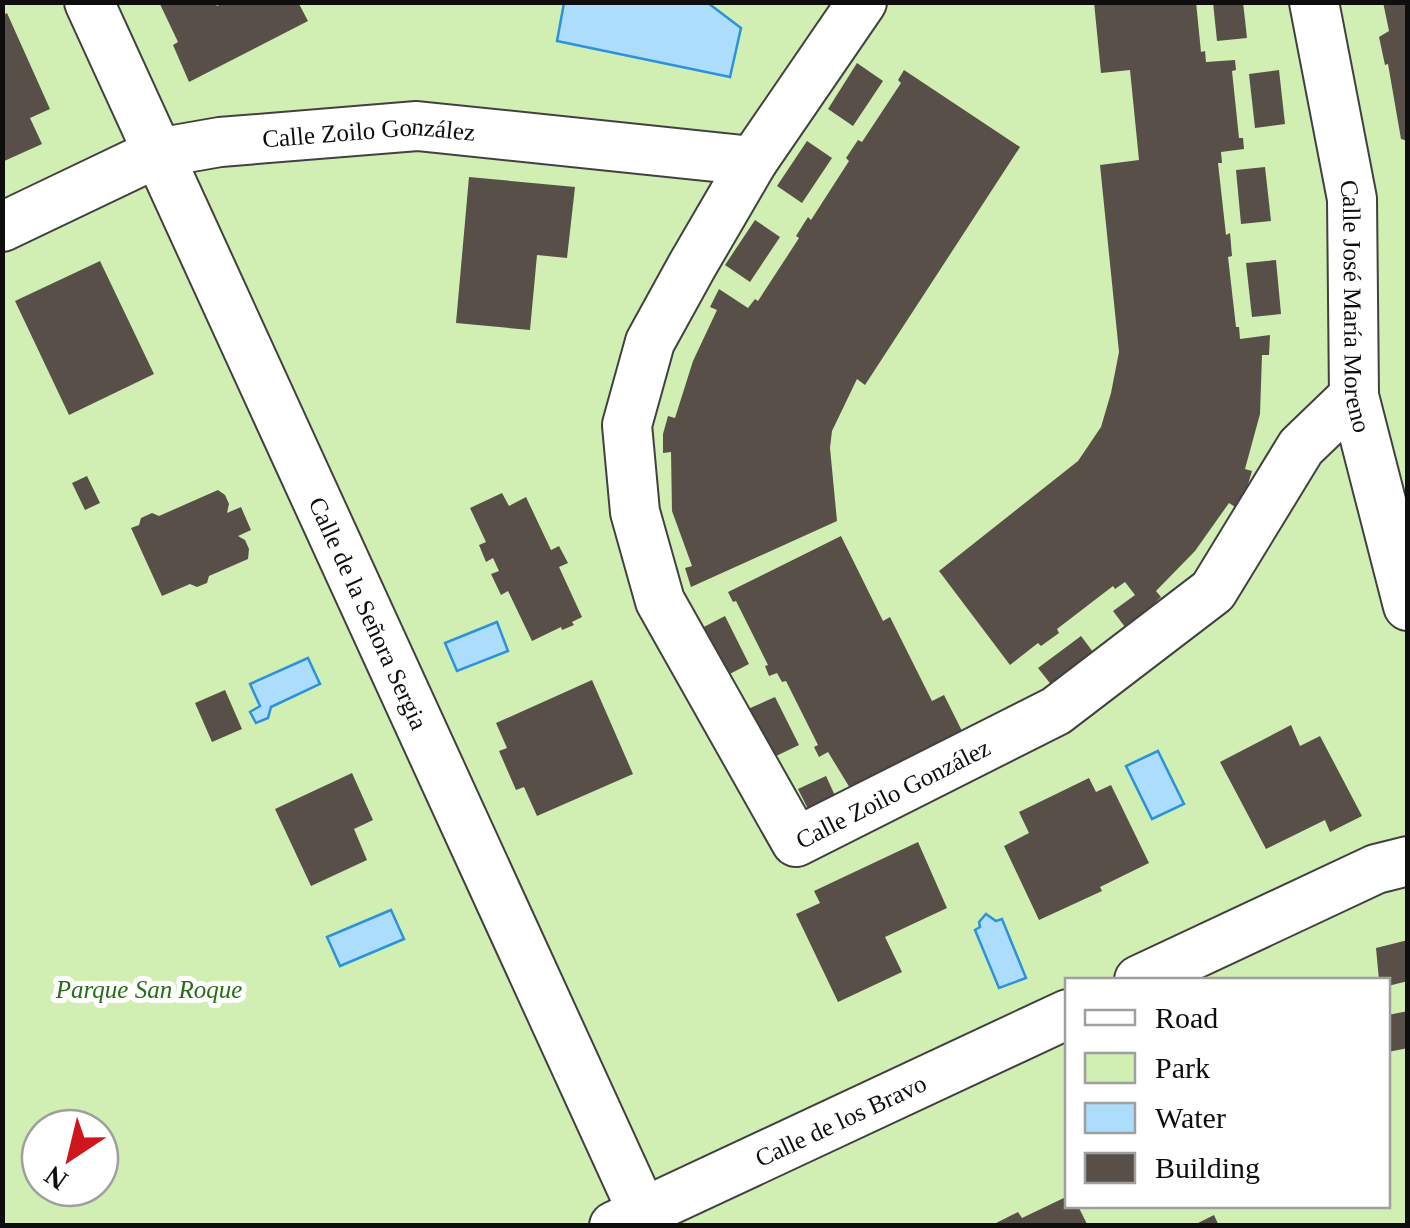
<svg xmlns="http://www.w3.org/2000/svg" width="1410" height="1228" font-family="'Times New Roman',serif">
<rect width="100%" height="100%" fill="#fffcee"/>
<!-- green -->
<path fill="#d1eeb3" fill-rule="evenodd" d="M2 3H1407V1225H3ZM1068 980H1388V1206H1068ZM40 1128H100V1188H40Z"/>
<!-- water -->
<g fill="#adddfd" stroke="#2c92db" stroke-width="2.5">
<path d="M564 3H708L741 28 730 77 557 41Z"/>
<path d="M497 622 508 651 457 671 445 643Z"/>
<path d="M308 658 320 684 271 707 268 718 256 723 250 712 260 706 250 684Z"/>
<path d="M1158 751 1184 804 1152 819 1126 766Z"/>
<path d="M391 910 404 939 340 966 327 937Z"/>
<path d="M986 914 996 921 1002 919 1026 978 999 988 975 930 980 927 979 922Z"/>
</g>
<!-- building -->
<g fill="#584f49">
<path d="M159 2H215L217 6 225 2H298L308 21 189 82 173 45 178 42Z"/>
<path d="M1094 2H1196L1201 52 1205 51 1206 62 1235 60 1236 70 1232 71 1239 138H1243L1244 149 1221 152 1222 163H1218L1226 235 1230 233 1232 256 1228 257 1236 327H1239L1240 339 1270 335 1269 355H1262L1260 414 1245 469 1252 471 1246 491 1235 507 1229 503 1195 551 1156 591 1161 597 1147 611 1153 619 1131 635 1113 611 1135 595 1125 582 1115 589 1113 586 1057 629 1059 633 1041 646 1038 643 1010 665 939 571 1078 461 1101 427 1111 393 1119 352 1100 165 1139 160 1130 70 1101 73Z"/>
<path d="M1213 2H1243L1247 38 1217 41Z"/>
<path d="M1383 2H1408V141L1401 139 1388 64 1385 65 1379 37 1389 31Z"/>
<path d="M7 13 50 109 30 118 42 144 2 162V16Z"/>
<path d="M857 63 883 81 853 126 828 109Z"/>
<path d="M904 70 1020 147 865 385 857 379 832 431 830 448 837 521 691 587 685 568 692 566 672 511 671 452 663 453V434L668 416 675 418 693 361 717 310 710 307 719 289 748 308 755 299 758 301 799 238 796 236 808 217 811 220 849 161 846 158 858 140 862 142 901 83 898 80Z"/>
<path d="M1279 70 1285 124 1255 128 1249 74Z"/>
<path d="M807 141 832 158 802 203 777 186Z"/>
<path d="M1265 167 1271 221 1241 224 1236 170Z"/>
<path d="M469 177 575 187 567 258 537 255 530 330 456 323Z"/>
<path d="M755 220 780 237 750 282 725 265Z"/>
<path d="M1276 260 1281 314 1252 317 1246 263Z"/>
<path d="M100 261 154 374 69 415 15 301Z"/>
<path d="M87 476 100 503 85 510 72 483Z"/>
<path d="M218 490 225 495 229 504 227 513 241 507 251 530 238 536 245 540 249 549 248 559 209 576 207 583 197 587 190 584 162 596 131 528 139 525 141 518 152 513 159 516Z"/>
<path d="M502 493 509 506 526 497 551 550 559 546 568 563 559 567 582 617 572 622 574 625 562 630 561 627 532 641 508 591 501 595 491 574 499 571 493 558 486 562 479 545 486 542 470 508Z"/>
<path d="M841 536 883 621 890 617 932 701 944 695 965 737 853 793 828 752 819 757 814 747 818 745 786 681 782 682 777 673 769 676 765 666 768 665 736 601 733 602 728 592Z"/>
<path d="M725 616 749 664 722 678 698 630Z"/>
<path d="M1081 636 1099 660 1057 692 1038 668Z"/>
<path d="M592 680 633 774 537 816 524 787 516 790 499 751 507 748 496 723Z"/>
<path d="M225 690 242 729 212 742 195 703Z"/>
<path d="M775 697 799 745 772 758 748 709Z"/>
<path d="M1291 725 1300 746 1320 736 1362 816 1330 832 1325 820 1266 849 1220 762Z"/>
<path d="M352 773 373 820 354 829 367 860 311 886 275 809Z"/>
<path d="M826 776 837 800 810 813 798 789Z"/>
<path d="M1089 778 1096 792 1111 785 1149 863 1100 887 1102 891 1039 920 1004 846 1029 833 1019 812Z"/>
<path d="M918 842 947 908 885 937 902 972 838 1002 796 914 820 903 814 891Z"/>
<path d="M1408 940V981L1388 986V980H1379L1376 948Z"/>
<path d="M1408 1011V1048L1388 1052V1015Z"/>
<path d="M1068 1196V1206H1078L1088 1226H990L1018 1212 1022 1218Z"/>
<path d="M1214 1215 1219 1226H1192Z"/>
</g>
<g fill="none" stroke-linecap="round" stroke-linejoin="round">
<defs>
<g id="street">
<path id="s1" d="M89 2 649 1226"/>
<path id="s2" d="M862 2 753 161 693 264 650 342 627 425 635 512 660 601 796 842 1056 711 1213 591 1301 447 1354 396"/>
<path id="s3" d="M1314 2 1352 199 1354 396 1408 606"/>
<path id="s4" d="M2 227 157 153 220 142 417 126 753 161"/>
<path d="M1139 980 1376 869 1408 861"/>
<path id="s5" d="M614 1226 1068 1014"/>
</g>
</defs>
<!-- street casing -->
<use href="#street" stroke="#414141" stroke-width="52"/>
<!-- street -->
<use href="#street" stroke="#fff" stroke-width="48"/>
</g>
<g text-anchor="middle" stroke-width="10" stroke-linejoin="round" paint-order="stroke">
<!-- street labels -->
<g font-size="25" fill="#0e0e0e" stroke="#fff">
<text dy="9" stroke="none"><textPath href="#s4" startOffset="385">Calle Zoilo González</textPath></text>
<text dy="9" stroke="none"><textPath href="#s3" startOffset="308">Calle José María Moreno</textPath></text>
<text dy="9" stroke="none"><textPath href="#s1" startOffset="672">Calle de la Señora Sergia</textPath></text>
<text dy="9" stroke="none"><textPath href="#s2" startOffset="1052">Calle Zoilo González</textPath></text>
<text dy="9" stroke="none"><textPath href="#s5" startOffset="250">Calle de los Bravo</textPath></text>
</g>
<!-- park labels -->
<g font-size="25" font-style="italic" fill="#276d17" stroke="#fff">
<text x="149" y="998">Parque San Roque</text>
</g>
</g>
<!-- border -->
<rect width="1410" height="1228" fill="none" stroke="#0e0e0e" stroke-width="10"/>
<!-- legend -->
<rect x="1065" y="978" width="325" height="230" fill="#ffffff" stroke="#9f9f9f" stroke-width="2.5"/>
<rect x="1085" y="1010" width="50" height="15" fill="#ffffff" stroke="#9f9f9f" stroke-width="2.5"/>
<text x="1155" y="1028" font-size="30" fill="#0e0e0e">Road</text>
<rect x="1085" y="1053" width="50" height="30" fill="#d1eeb3" stroke="#9f9f9f" stroke-width="2.5"/>
<text x="1155" y="1078" font-size="30" fill="#0e0e0e">Park</text>
<rect x="1085" y="1103" width="50" height="30" fill="#adddfd" stroke="#9f9f9f" stroke-width="2.5"/>
<text x="1155" y="1128" font-size="30" fill="#0e0e0e">Water</text>
<rect x="1085" y="1153" width="50" height="30" fill="#584f49" stroke="#9f9f9f" stroke-width="2.5"/>
<text x="1155" y="1178" font-size="30" fill="#0e0e0e">Building</text>
<!-- north arrow -->
<g transform="translate(70 1158) rotate(215)"><circle r="48" fill="#ffffff" stroke="#9f9f9f" stroke-width="2.5"/>
<path d="M0-8L18 38L0 25L-18 38Z" fill="#cd171c"/>
<text y="-15" font-size="28" font-weight="bold" text-anchor="middle" fill="#0e0e0e">N</text>
</g>
</svg>
